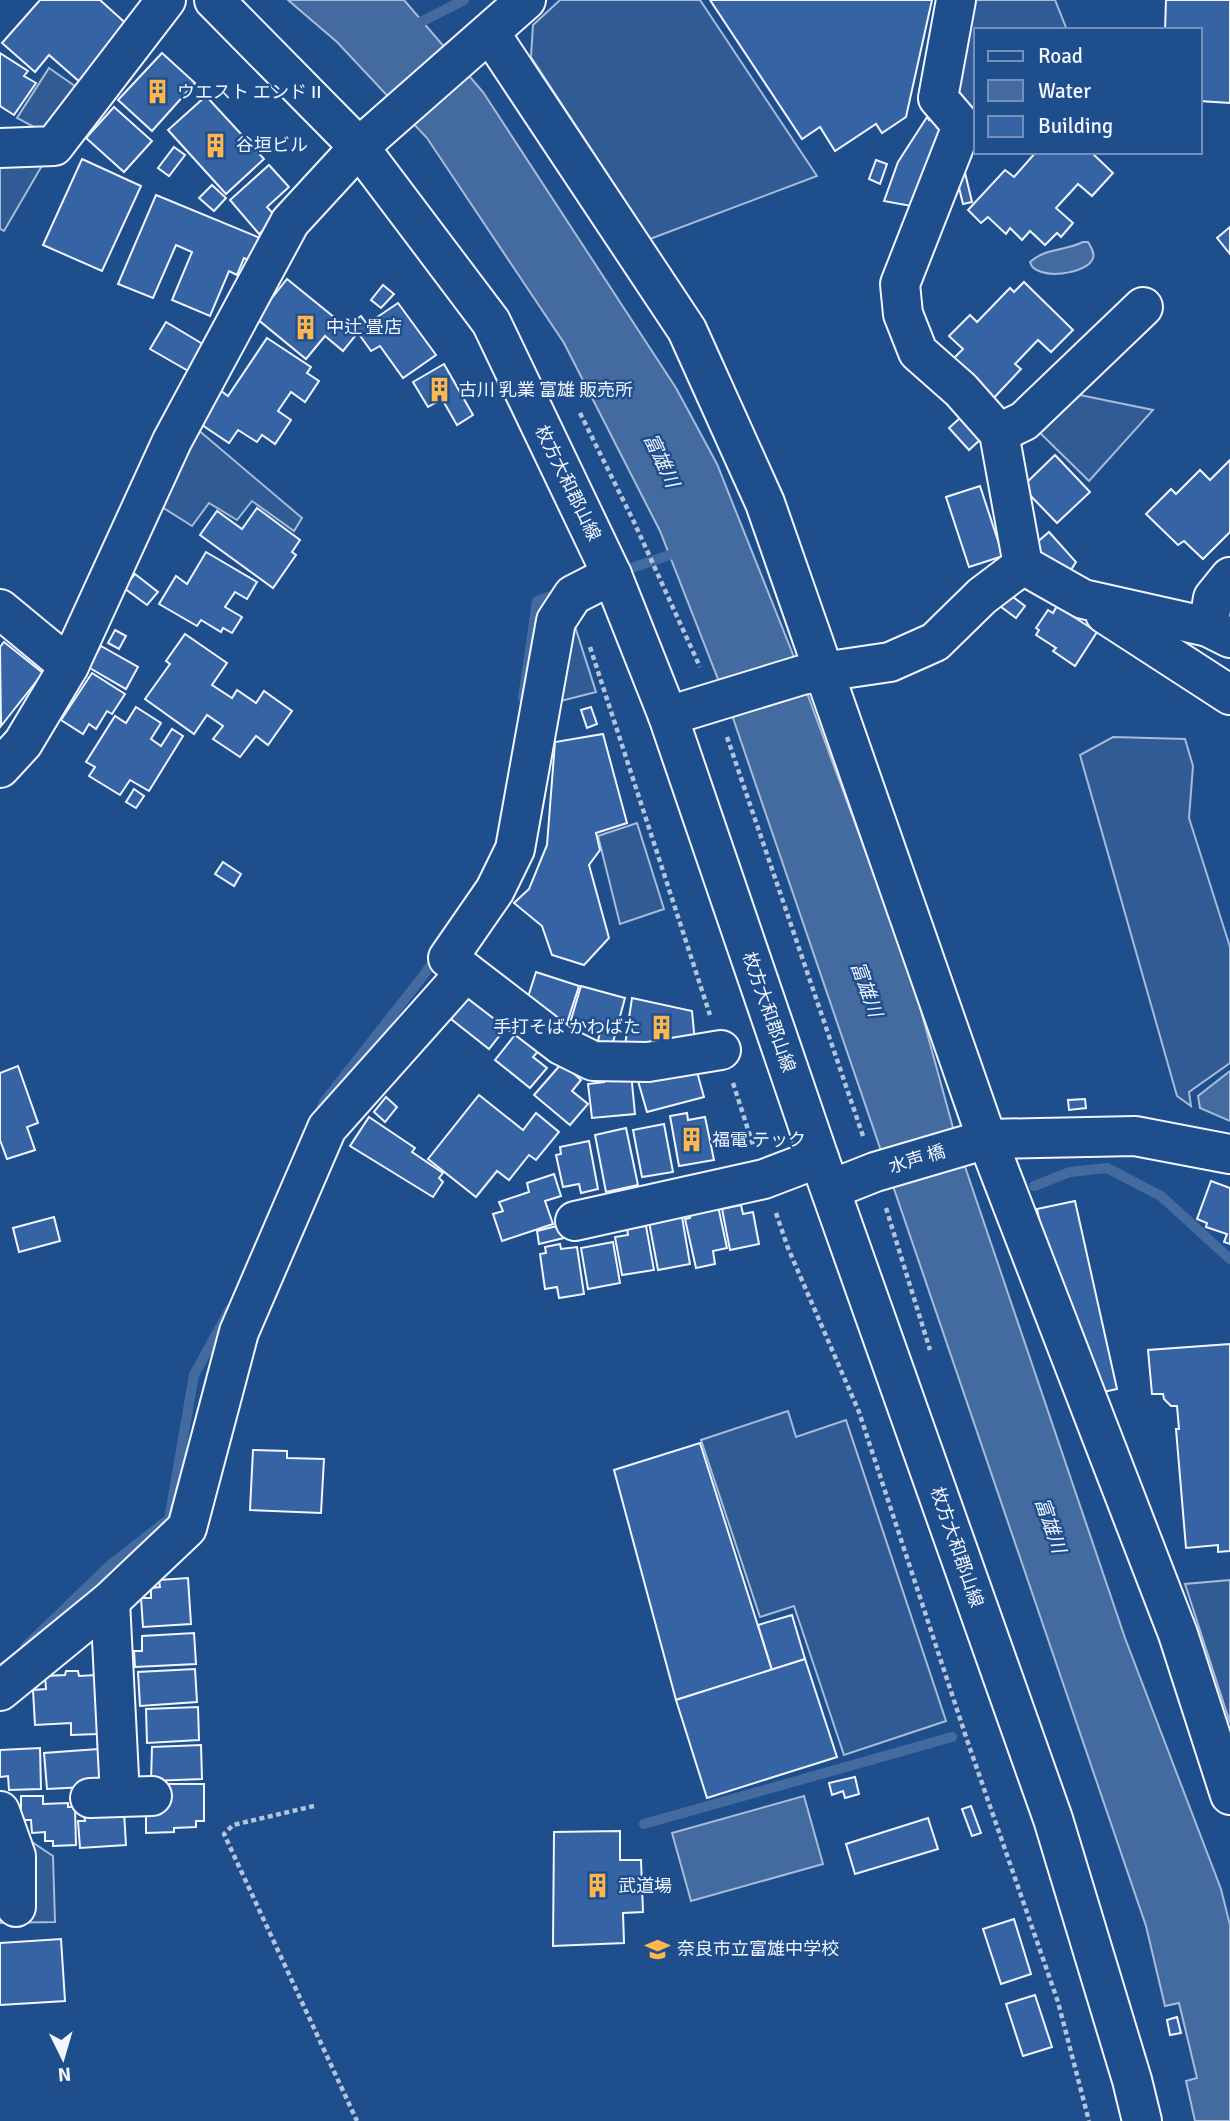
<svg xmlns="http://www.w3.org/2000/svg" width="1230" height="2121" font-family="Signika,'Noto Sans JP',sans-serif">
<rect width="100%" height="100%" fill="#1f4e8c"/>
<!-- built -->
<g fill="#305b95" stroke="#a8bbd7" stroke-width="2">
<path d="M560 0H700L817 176 650 239 531 57 533 25Z"/>
<path d="M966 0H1055L1067 30H976V127L950 97Z"/>
<path d="M49 68 82 91 49 135 17 118Z"/>
<path d="M47 157 4 231 0 229V158Z"/>
<path d="M1070 393 1153 410 1089 481 1035 428Z"/>
<path d="M190 423 302 518 294 531 252 501 237 520 209 503 192 526 154 502Z"/>
<path d="M572 617 596 692 557 702Z"/>
<path d="M1113 737 1185 739 1193 766 1189 818 1230 947V1063L1189 1092 1191 1106 1177 1096 1080 755Z"/>
<path d="M637 823 664 909 620 924 598 836Z"/>
<path d="M788 1411 796 1437 846 1420 946 1721 844 1755 794 1606 760 1617 701 1440Z"/>
<path d="M1230 1580V1723L1185 1584Z"/>
<path d="M0 1793 14 1830 53 1856 55 1922 0 1923Z"/>
</g>
<!-- water -->
<g fill="#446ba0" stroke="#a8bbd7" stroke-width="2">
<path d="M288 0H404L483 92 676 388 717 464 792 652 912 978 958 1146 1125 1638 1221 1889 1230 1925V2121H1195L1186 2081 1197 2078 1179 2003 1165 2006 1146 1926 732 715 660 531 564 343 427 138 337 42Z"/>
<path d="M1083 242H1088C1091 247 1095 253 1093 258 1089 274 1035 282 1030 262 1045 248 1065 251 1083 242Z"/>
<path d="M1230 1071V1121L1200 1108 1198 1096Z"/>
<path d="M804 1796 823 1864 691 1901 672 1833Z"/>
</g>
<g fill="none" stroke-linecap="round" stroke-linejoin="round">
<!-- stream -->
<g stroke="#446ba0" stroke-width="10">
<path d="M411 27 464 0"/>
<path d="M617 573 681 551"/>
<path d="M523 698 537 601 562 592"/>
<path d="M318 1117 324 1102 423 976 437 956"/>
<path d="M1034 1186 1070 1172 1107 1168 1161 1196 1230 1259"/>
<path d="M25 1647 109 1566 169 1519 194 1375 230 1309"/>
<path d="M644 1824 952 1737"/>
</g>
</g>
<!-- building -->
<g fill="#3563a3" stroke="#f2f6ff" stroke-width="2">
<path d="M40 0H100L131 28 81 83 49 55 35 72 2 43Z"/>
<path d="M710 0H932L906 117 882 133 876 124 835 151 820 127 802 139Z"/>
<path d="M1166 0H1230V103L1200 101V30H1165Z"/>
<path d="M0 53 28 71 24 76 36 83 14 115 0 106Z"/>
<path d="M162 53 195 83 152 131 118 100Z"/>
<path d="M206 96 264 159 226 194 168 130Z"/>
<path d="M114 107 152 141 124 172 86 138Z"/>
<path d="M935 111 950 134 911 206 884 201 898 162 927 117 929 120Z"/>
<path d="M174 147 185 155 169 176 158 168Z"/>
<path d="M1036 152H1091L1113 173 1092 196 1078 184 1056 208 1073 223 1061 237 1057 233 1045 245 1030 231 1022 240 1010 228 1006 234 988 217 981 223 968 210 1005 170 1014 177Z"/>
<path d="M961 156 972 202 963 204 952 159Z"/>
<path d="M82 159 141 186 102 271 43 245Z"/>
<path d="M876 160 887 164 880 184 869 179Z"/>
<path d="M269 165 289 187 267 207 277 218 259 234 230 200Z"/>
<path d="M212 185 226 198 214 211 199 198Z"/>
<path d="M156 195 265 240 256 263 244 258 237 275 229 271 210 316 172 300 192 252 176 245 153 298 118 284Z"/>
<path d="M1230 227V254L1217 238Z"/>
<path d="M287 279 356 335 343 351 325 336 306 359 256 318Z"/>
<path d="M1024 282 1073 330 1051 352 1038 340 1015 364 1021 369 990 402 950 362 963 349 949 336 970 315 977 322 1010 288 1014 292Z"/>
<path d="M383 285 394 294 381 308 371 300Z"/>
<path d="M398 303 436 355 403 378 380 346 371 351 351 323 361 316 367 324Z"/>
<path d="M166 322 206 346 190 372 150 349Z"/>
<path d="M267 338 311 367 307 373 319 381 305 402 291 392 278 411 291 420 275 444 262 435 257 442 238 430 229 443 199 423 221 391 228 396Z"/>
<path d="M444 364 473 415 457 425 442 399 428 407 413 382Z"/>
<path d="M960 418 980 440 969 450 949 428Z"/>
<path d="M1055 455 1090 492 1057 523 1022 487Z"/>
<path d="M1230 460V532L1203 559 1184 541 1178 545 1146 514 1171 489 1176 494 1200 470 1210 480Z"/>
<path d="M980 486 1003 556 969 567 946 497Z"/>
<path d="M257 508 300 540 292 552 296 555 273 588 200 535 217 511 242 529Z"/>
<path d="M1049 532 1076 562 1065 579 1027 551Z"/>
<path d="M206 552 257 582 247 599 235 592 225 607 242 617 232 633 223 628 221 632 201 620 197 626 159 604 176 576 187 584Z"/>
<path d="M135 574 158 592 147 605 124 588Z"/>
<path d="M1005 591 1025 606 1016 618 996 603Z"/>
<path d="M1057 606 1097 632 1075 666 1053 651 1056 648 1036 635 1039 630 1036 628 1048 610 1053 613Z"/>
<path d="M115 630 126 636 119 649 108 643Z"/>
<path d="M185 634 227 663 212 685 232 698 237 690 256 703 264 691 292 711 268 745 256 736 240 757 213 739 223 726 207 715 194 734 145 699 170 664 166 661Z"/>
<path d="M4 642 43 673 1 726 0 647Z"/>
<path d="M101 646 138 667 126 689 88 667Z"/>
<path d="M92 673 125 694 112 714 107 711 96 729 89 724 83 734 61 720Z"/>
<path d="M136 707 161 723 151 739 161 746 172 729 183 736 149 791 130 780 120 795 89 776 95 767 86 762 115 716 126 723Z"/>
<path d="M591 707 597 724 587 728 581 710Z"/>
<path d="M603 734 627 823 596 833 600 850 589 865 609 938 584 965 552 955 542 926 514 903 529 889 547 845 555 742Z"/>
<path d="M134 789 144 796 136 808 126 802Z"/>
<path d="M223 862 241 874 234 886 215 874Z"/>
<path d="M536 972 579 986 567 1023 543 1016 527 1000Z"/>
<path d="M581 986 625 998 612 1046 598 1041 600 1032 570 1023Z"/>
<path d="M472 992 510 1022 489 1049 451 1019Z"/>
<path d="M632 998 692 1011 695 1043 625 1045Z"/>
<path d="M518 1031 540 1049 533 1057 547 1068 530 1088 495 1060Z"/>
<path d="M562 1063 581 1080 572 1091 588 1104 570 1125 534 1095Z"/>
<path d="M695 1065 704 1097 647 1112 638 1081Z"/>
<path d="M18 1066 38 1123 27 1127 35 1150 7 1159 0 1140V1073Z"/>
<path d="M631 1073 635 1114 592 1118 588 1084 604 1082V1076Z"/>
<path d="M479 1095 523 1130 536 1113 559 1132 536 1160 529 1155 509 1180 497 1171 476 1197 428 1159Z"/>
<path d="M386 1097 397 1107 385 1122 374 1112Z"/>
<path d="M1085 1099 1086 1108 1069 1110 1068 1100Z"/>
<path d="M687 1113 688 1120 705 1117 714 1160 679 1166 670 1116Z"/>
<path d="M369 1117 415 1148 412 1152 443 1173 439 1178 443 1182 433 1197 350 1146Z"/>
<path d="M664 1124 673 1172 642 1177 633 1130Z"/>
<path d="M626 1128 638 1185 606 1192 595 1135Z"/>
<path d="M589 1141 598 1189 581 1193 579 1184 563 1187 556 1155 561 1154 560 1147Z"/>
<path d="M554 1174 561 1196 545 1201 553 1224 502 1241 493 1214 503 1211 499 1202 529 1192 527 1183Z"/>
<path d="M1211 1181 1230 1188V1244L1224 1242 1227 1234 1206 1227 1207 1223 1197 1219Z"/>
<path d="M1075 1201 1117 1389 1090 1395 1053 1284 1037 1209Z"/>
<path d="M741 1205 743 1214 753 1212 759 1244 730 1250 722 1209Z"/>
<path d="M718 1206 727 1248 713 1251 715 1264 696 1268 685 1219 690 1218 689 1212Z"/>
<path d="M54 1217 60 1241 19 1252 13 1228Z"/>
<path d="M682 1217 690 1264 658 1270 649 1222Z"/>
<path d="M561 1225 564 1238 539 1244 537 1231Z"/>
<path d="M646 1226 654 1270 622 1275 615 1237 628 1235 627 1229Z"/>
<path d="M613 1242 620 1283 588 1289 581 1248Z"/>
<path d="M560 1244 561 1249 577 1247 584 1294 559 1298 557 1287 545 1289 540 1254 546 1253 545 1247Z"/>
<path d="M1230 1344V1551L1218 1552V1545L1186 1548 1176 1429H1179L1177 1406H1171L1164 1399 1163 1394H1152L1148 1350Z"/>
<path d="M700 1443 772 1670 676 1700 614 1470Z"/>
<path d="M253 1450 287 1451V1458L324 1459 321 1513 250 1510Z"/>
<path d="M188 1578 191 1624 143 1627 141 1598H151V1588L160 1587 159 1580Z"/>
<path d="M792 1615 805 1659 772 1670 758 1625Z"/>
<path d="M194 1633 196 1664 135 1667 134 1651H142V1636Z"/>
<path d="M805 1659 837 1757 707 1798 676 1700Z"/>
<path d="M195 1669 197 1702 140 1706 138 1672Z"/>
<path d="M66 1671H78L79 1676 96 1675 98 1734 71 1735V1723L35 1725 33 1690 46 1689 45 1676 65 1675Z"/>
<path d="M198 1707 199 1740 147 1743 146 1709Z"/>
<path d="M201 1745 202 1779 151 1781 152 1747Z"/>
<path d="M40 1748 41 1789 9 1790 8 1776 0 1777V1750Z"/>
<path d="M98 1749 100 1779 86 1780V1787L47 1789 44 1753Z"/>
<path d="M855 1777 859 1794 845 1798 843 1791 832 1795 829 1783Z"/>
<path d="M161 1784H204V1821H196V1827L174 1828V1832L146 1833V1811Z"/>
<path d="M21 1796H43V1804L68 1803V1807H75L76 1845 53 1846V1841H45V1832L32 1833 31 1820H21Z"/>
<path d="M971 1806 981 1833 972 1836 962 1809Z"/>
<path d="M124 1812 126 1845 80 1848 78 1821H85L84 1814Z"/>
<path d="M928 1818 938 1849 855 1874 846 1844Z"/>
<path d="M620 1831V1860H641L643 1912 623 1913 624 1943 553 1946 554 1832Z"/>
<path d="M1014 1919 1031 1974 1001 1984 983 1929Z"/>
<path d="M61 1939 65 2001 0 2005V1943Z"/>
<path d="M1035 1995 1052 2047 1023 2056 1006 2004Z"/>
<path d="M1177 2017 1181 2033 1170 2035 1167 2020Z"/>
</g>
<g fill="none" stroke-linecap="round" stroke-linejoin="round">
<defs>
<g id="minor">
<path d="M956 0 938 98 962 126 900 284 903 314 918 352 961 390 999 433 1023 565 1083 599 1208 627 1230 638"/>
<path d="M490 33 687 330 765 503 987 1139 1178 1634 1230 1795"/>
<path d="M0 148 54 146 166 0"/>
<path d="M999 433 1024 421 1143 307"/>
<path d="M0 609 69 666"/>
<path d="M1105 614 1230 695"/>
<path d="M1208 627 1213 598 1230 577"/>
<path d="M668 716 802 675 890 662 935 642 982 596 1023 565"/>
<path d="M0 768 23 743 69 666 172 441 290 222 359 147 526 0"/>
<path d="M466 972 561 1045 593 1061 648 1062 721 1050"/>
<path d="M832 1189 875 1172 987 1139 1135 1136 1230 1154"/>
<path d="M575 1221 764 1179 819 1158"/>
<path d="M110 1601 120 1796"/>
<path d="M0 1691 110 1601 187 1528 239 1332 327 1128 466 972 448 958 495 890 515 849 556 621 573 595 612 575"/>
<path d="M90 1798 152 1796"/>
<path d="M0 1811 16 1856V1907"/>
</g>
<path id="major" d="M214 0 359 147 491 322 612 575 668 716 819 1158 1053 1819 1132 2080 1142 2121"/>
</defs>
<!-- minor casing -->
<use href="#minor" stroke="#f2f6ff" stroke-width="42"/>
<!-- major casing -->
<use href="#major" stroke="#f2f6ff" stroke-width="42"/>
<!-- path -->
<g stroke="#b3c4dc" stroke-width="4.5" stroke-dasharray="5 3.5" stroke-linecap="butt">
<path d="M580 413 634 522 700 667"/>
<path d="M590 647 710 1015"/>
<path d="M727 737 863 1136"/>
<path d="M733 1083 753 1145"/>
<path d="M886 1208 930 1350"/>
<path d="M776 1213 788 1248 859 1412 966 1737 1058 2002 1089 2121"/>
<path d="M314 1806 233 1825 224 1834 357 2121"/>
</g>
<!-- minor -->
<use href="#minor" stroke="#1f4e8c" stroke-width="38"/>
<!-- major -->
<use href="#major" stroke="#1f4e8c" stroke-width="38"/>
</g>
<!-- icons -->
<defs>
<symbol id="building-bare" viewBox="-9 -9 18 18"><path d="M-4-6H4V6H1V3H-1V6H-4ZM-2.5-4.3h1.7v1.8h-1.7ZM.8-4.3h1.7v1.8H.8ZM-2.5-1h1.7V.8h-1.7ZM.8-1h1.7V.8H.8Z" fill="#ffb74d" stroke="#1f4e8c" stroke-width="2.5" paint-order="stroke"/></symbol>
<symbol id="school-bare" viewBox="-9 -9 18 18"><path d="M0-5L7-2L0 1L-7-2ZM-4 1L0 2.5L4 1V4Q0 6-4 4Z" fill="#ffb74d" stroke="#1f4e8c" stroke-width="2.5" paint-order="stroke"/></symbol>
</defs>
<g fill-rule="evenodd">
<use href="#building-bare" x="140" y="74" width="35" height="35"/>
<use href="#building-bare" x="198" y="128" width="35" height="35"/>
<use href="#building-bare" x="288" y="310" width="35" height="35"/>
<use href="#building-bare" x="422" y="372" width="35" height="35"/>
<use href="#building-bare" x="644" y="1010" width="35" height="35"/>
<use href="#building-bare" x="674" y="1122" width="35" height="35"/>
<use href="#building-bare" x="580" y="1868" width="35" height="35"/>
<use href="#school-bare" x="640" y="1932" width="35" height="35"/>
</g>
<g text-anchor="middle" stroke-width="5" stroke-linejoin="round" paint-order="stroke">
<!-- poi labels -->
<g font-size="18" fill="#f2f6ff" stroke="#1f4e8c" text-anchor="start">
<text x="177" y="98">ウエスト エンド II</text>
<text x="236" y="151">谷垣ビル</text>
<text x="326" y="333">中辻 畳店</text>
<text x="459" y="396">古川 乳業 富雄 販売所</text>
<text x="641" y="1033" text-anchor="end">手打そば かわばた</text>
<text x="712" y="1146">福電 テック</text>
<text x="618" y="1892">武道場</text>
<text x="677" y="1955">奈良市立富雄中学校</text>
</g>
<!-- street labels -->
<g font-size="18" fill="#f2f6ff" stroke="#1f4e8c">
<text transform="translate(568 483) rotate(64)" y="6">枚方大和郡山線</text>
<text transform="translate(769 1012) rotate(71)" y="6">枚方大和郡山線</text>
<text transform="translate(917 1159) rotate(-17)" y="6">水声 橋</text>
<text transform="translate(957 1547) rotate(71)" y="6">枚方大和郡山線</text>
</g>
<!-- water labels -->
<g font-size="19" font-style="italic" fill="#f2f6ff" stroke="#1f4e8c">
<text transform="translate(662 460) rotate(65)" y="7">富雄川</text>
<text transform="translate(867 989) rotate(70)" y="7">富雄川</text>
<text transform="translate(1051 1525) rotate(71)" y="7">富雄川</text>
</g>
</g>
<!-- legend -->
<rect x="974" y="28" width="228" height="126" fill="#1f4e8c" stroke="#7391ba" stroke-width="2"/>
<rect x="988" y="51" width="35" height="10" fill="#1f4e8c" stroke="#7391ba" stroke-width="2"/>
<text x="1038" y="63" font-size="21" fill="#f2f6ff">Road</text>
<rect x="988" y="80" width="35" height="21" fill="#446ba0" stroke="#7391ba" stroke-width="2"/>
<text x="1038" y="98" font-size="21" fill="#f2f6ff">Water</text>
<rect x="988" y="116" width="35" height="21" fill="#3563a3" stroke="#7391ba" stroke-width="2"/>
<text x="1038" y="133" font-size="21" fill="#f2f6ff">Building</text>
<!-- north arrow -->
<g transform="translate(63 2058) rotate(175)" stroke="#1f4e8c" stroke-width="5" paint-order="stroke">
<path d="M0-5L12 26L0 18L-12 26Z" fill="#f2f6ff"/>
<text y="-10" font-size="19" font-weight="bold" text-anchor="middle" fill="#f2f6ff">N</text>
</g>
</svg>
